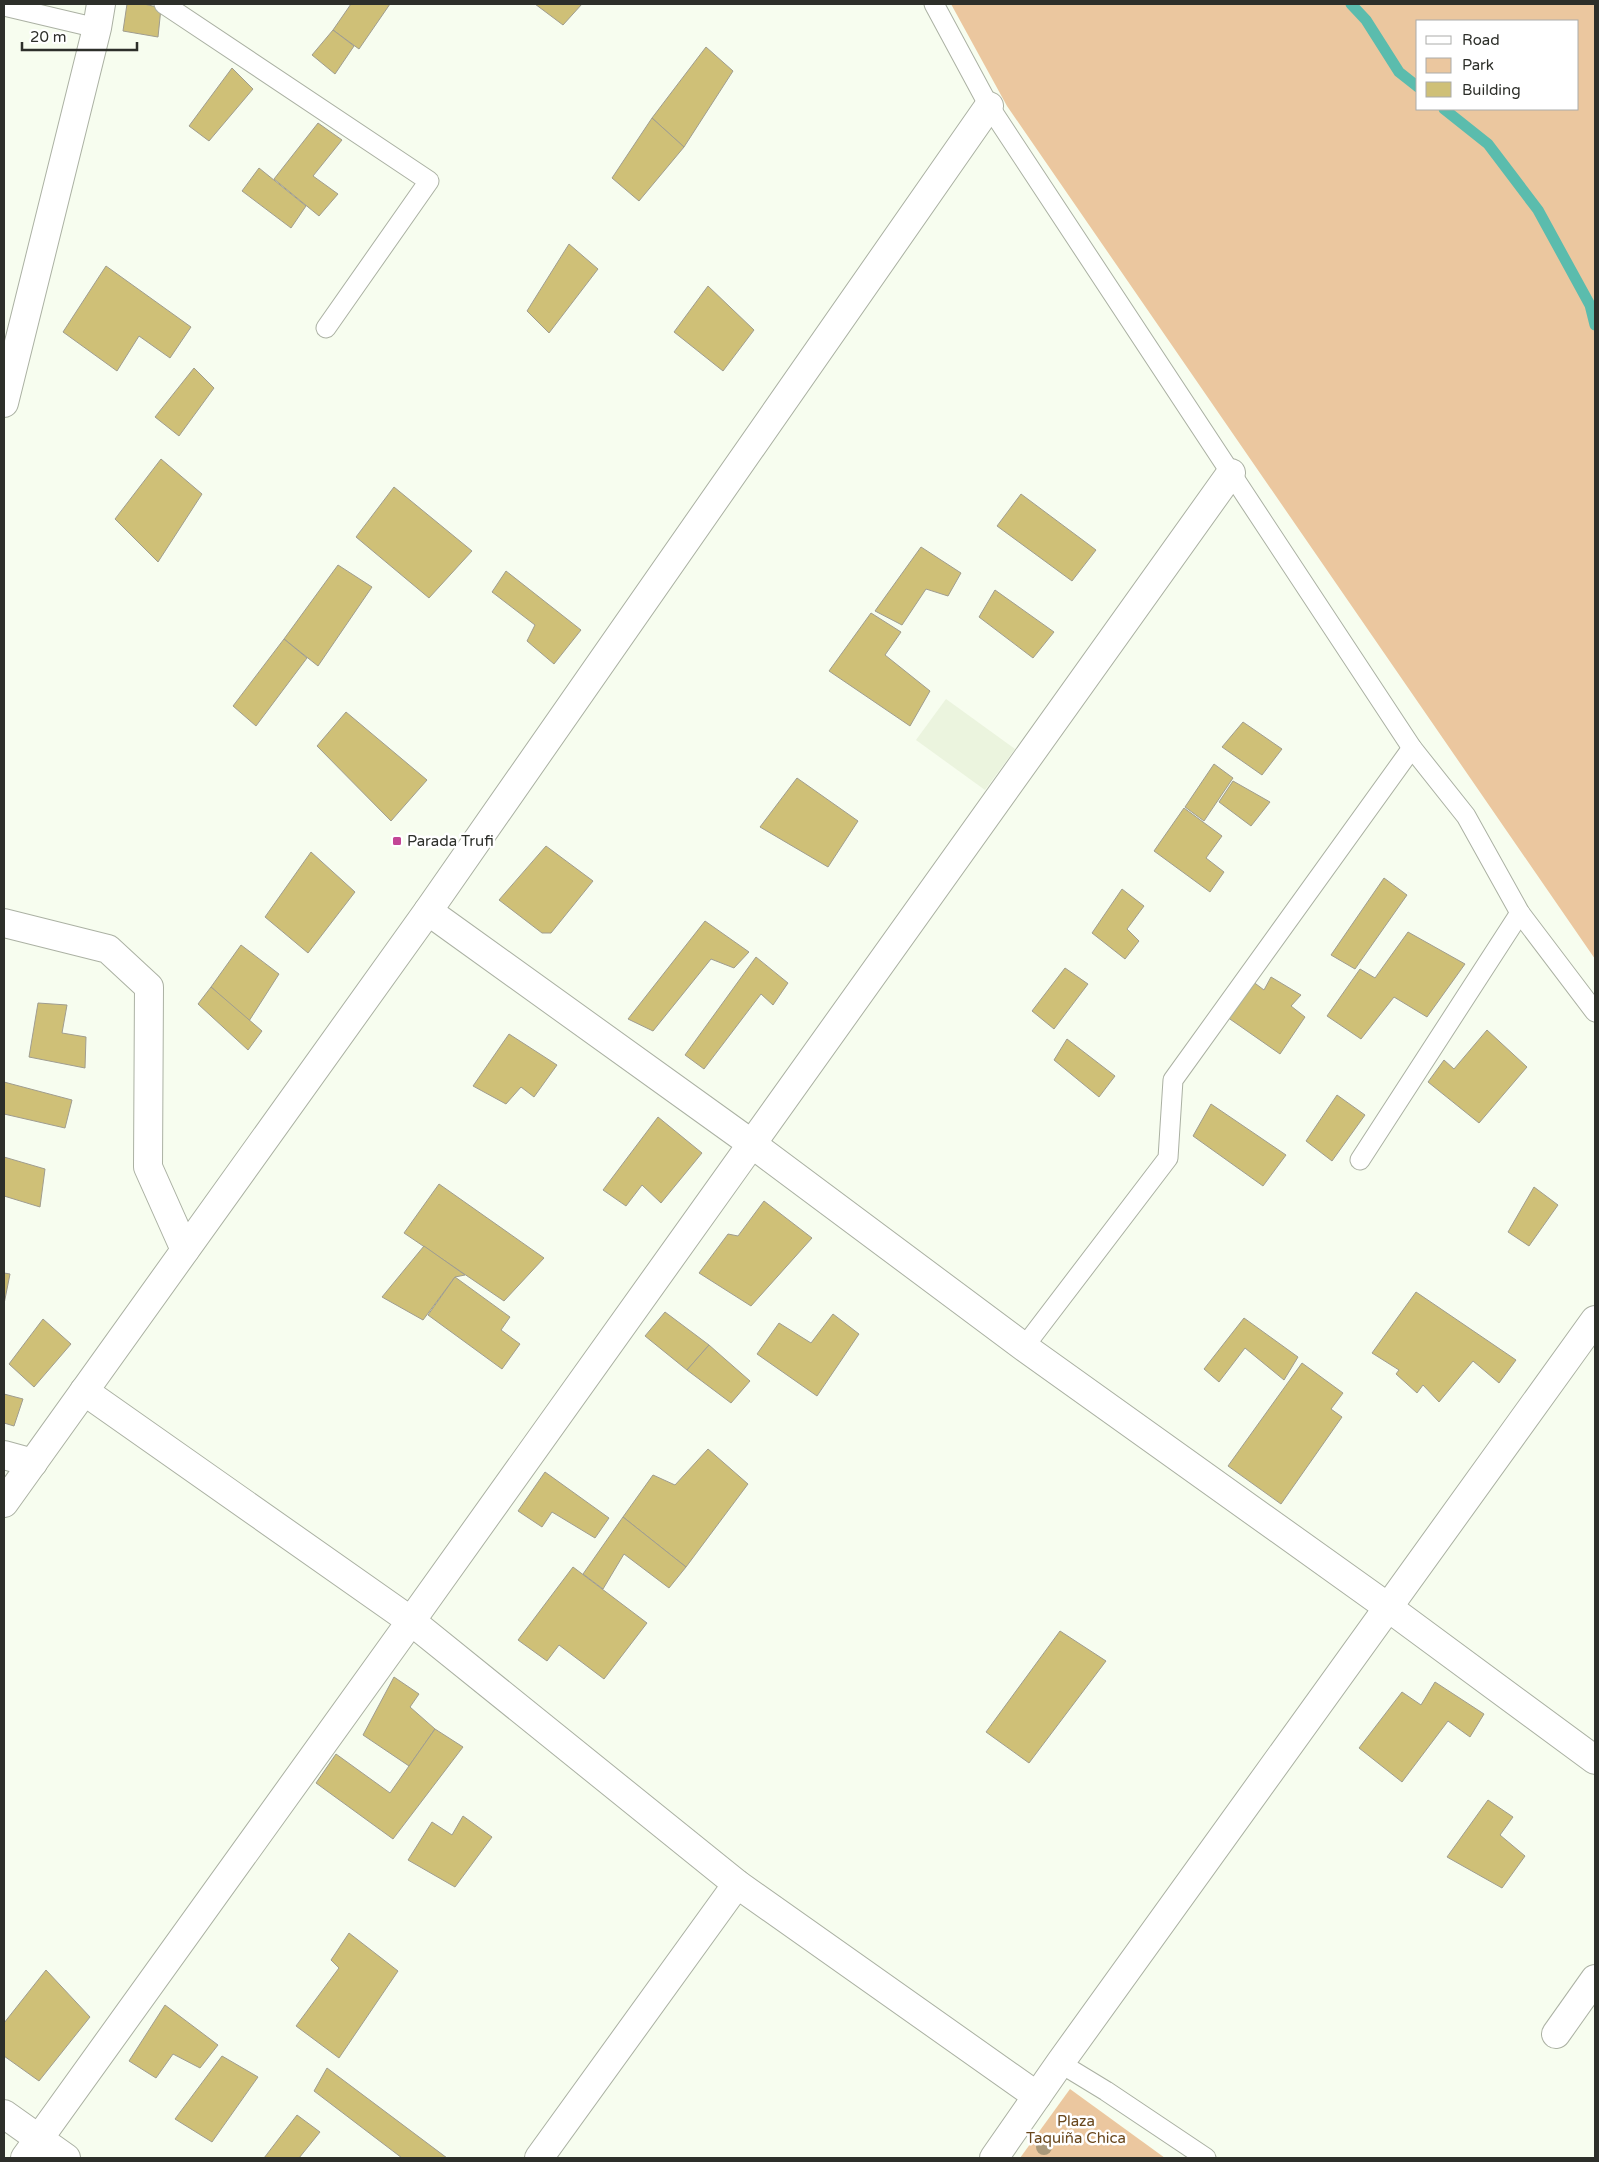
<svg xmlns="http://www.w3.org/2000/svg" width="1599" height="2162" font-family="'Varela Round',sans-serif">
<rect width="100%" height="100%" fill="#f7fdef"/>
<!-- built -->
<path fill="#ebf4de" d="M946 699 1015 749 985 790 916 740Z"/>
<!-- green -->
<g fill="#ebc79f" fill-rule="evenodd">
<path d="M951 4H1595V959L1007 106ZM1418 21H1578V109H1418Z"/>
<path d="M1070 2089 1165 2158H1020Z"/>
</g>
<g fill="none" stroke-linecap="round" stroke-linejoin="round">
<!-- stream -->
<g stroke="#5bbcad" stroke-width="11">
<path d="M1351 4 1366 20 1399 72 1418 87"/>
<path d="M1444 109 1488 144 1538 210 1590 305 1595 325"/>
</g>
</g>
<!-- building -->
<g fill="#cfc077" stroke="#a09d8f">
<path d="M127 4H144L161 8 158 37 123 31Z"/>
<path d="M351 4H390L359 49 333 30Z"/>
<path d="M535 4H582L563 25Z"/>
<path d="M333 30 354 46 335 74 312 55Z"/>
<path d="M706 47 733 71 684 147 652 118Z"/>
<path d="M232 68 253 89 209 141 189 126Z"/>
<path d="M652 118 684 147 639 201 612 178Z"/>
<path d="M318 123 342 140 313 176 338 194 319 216 274 179Z"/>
<path d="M259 168 306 206 291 228 242 191Z"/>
<path d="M569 244 598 269 549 333 527 311Z"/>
<path d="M106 266 191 327 170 358 139 336 117 371 63 332Z"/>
<path d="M708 286 754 330 723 371 674 332Z"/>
<path d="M194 368 214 388 179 436 155 417Z"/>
<path d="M161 459 202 494 158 562 115 519Z"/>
<path d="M394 487 472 551 429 598 356 537Z"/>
<path d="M1021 494 1096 550 1072 581 997 526Z"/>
<path d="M921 547 961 573 948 596 926 589 902 625 875 611Z"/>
<path d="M338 565 372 587 318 666 284 639Z"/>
<path d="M506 571 581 630 554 664 527 641 535 625 492 592Z"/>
<path d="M995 590 1054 632 1033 658 979 617Z"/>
<path d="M871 613 901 632 885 655 930 691 910 726 829 671Z"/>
<path d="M284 639 307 658 256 726 233 706Z"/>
<path d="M346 712 427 780 391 821 317 746Z"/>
<path d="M1243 722 1282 749 1262 775 1222 747Z"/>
<path d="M1214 764 1233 778 1204 821 1185 807Z"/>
<path d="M797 778 858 821 828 867 760 827Z"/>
<path d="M1233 781 1270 802 1251 826 1219 802Z"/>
<path d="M1184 808 1222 836 1206 858 1224 872 1210 892 1154 851Z"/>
<path d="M546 846 593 881 551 933H542L499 900Z"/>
<path d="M311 852 355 892 308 953 265 917Z"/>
<path d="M1384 878 1407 895 1355 969 1331 955Z"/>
<path d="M1122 889 1144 906 1127 929 1139 941 1125 959 1092 933Z"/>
<path d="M705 921 749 952 734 968 711 959 653 1031 628 1019Z"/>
<path d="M1408 932 1465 964 1427 1017 1394 997 1361 1039 1327 1016 1360 969 1375 978Z"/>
<path d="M241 945 279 974 249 1021 211 987Z"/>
<path d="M756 957 788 983 773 1005 761 994 704 1069 685 1055Z"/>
<path d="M1065 968 1088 984 1054 1029 1032 1011Z"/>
<path d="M1271 977 1301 995 1291 1006 1305 1017 1280 1054 1227 1017 1252 981 1264 990Z"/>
<path d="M211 987 262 1031 248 1050 198 1004Z"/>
<path d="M38 1003 67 1005 62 1033 86 1037 85 1068 29 1057Z"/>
<path d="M1487 1030 1527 1067 1479 1123 1428 1082 1444 1060 1454 1069Z"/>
<path d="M509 1034 557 1065 534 1097 521 1087 506 1104 473 1086Z"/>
<path d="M1067 1039 1115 1076 1099 1097 1054 1060Z"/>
<path d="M4 1082 72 1100 65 1128 4 1114Z"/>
<path d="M1337 1095 1365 1115 1332 1161 1306 1141Z"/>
<path d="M1211 1104 1286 1155 1263 1186 1193 1136Z"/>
<path d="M658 1117 702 1153 661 1203 642 1185 626 1206 603 1190Z"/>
<path d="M4 1157 45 1169 40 1207 4 1196Z"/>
<path d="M439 1184 544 1258 504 1301 404 1233Z"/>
<path d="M1534 1187 1558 1205 1529 1246 1508 1232Z"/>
<path d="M764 1201 812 1238 751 1306 699 1273 728 1234 738 1236Z"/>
<path d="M424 1246 465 1275 455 1277 423 1320 382 1297Z"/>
<path d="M4 1273 10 1274 4 1304Z"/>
<path d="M455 1277 510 1317 501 1330 520 1344 502 1369 428 1315Z"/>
<path d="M1416 1292 1516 1360 1499 1383 1473 1361 1439 1402 1423 1385 1417 1393 1396 1374 1399 1370 1372 1353Z"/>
<path d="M665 1312 709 1345 687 1370 645 1336Z"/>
<path d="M833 1314 859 1334 817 1396 757 1354 779 1323 811 1343Z"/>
<path d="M1244 1318 1298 1357 1284 1380 1245 1348 1219 1382 1204 1369Z"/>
<path d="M43 1319 71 1344 34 1387 9 1364Z"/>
<path d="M709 1345 750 1381 731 1403 687 1370Z"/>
<path d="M1302 1363 1343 1393 1331 1409 1342 1417 1281 1504 1228 1466Z"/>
<path d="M4 1394 23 1399 14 1426 4 1423Z"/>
<path d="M708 1449 748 1484 686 1567 623 1517 653 1475 675 1485Z"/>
<path d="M545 1472 609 1518 595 1538 552 1512 542 1527 518 1511Z"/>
<path d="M623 1517 686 1567 669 1588 624 1554 603 1589 583 1574Z"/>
<path d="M573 1567 647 1623 604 1679 559 1645 547 1661 518 1640Z"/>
<path d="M1060 1631 1106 1661 1029 1763 986 1732Z"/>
<path d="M394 1677 419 1694 410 1707 435 1729 409 1766 363 1735Z"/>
<path d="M1435 1682 1484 1714 1470 1737 1448 1721 1402 1782 1359 1748 1402 1692 1421 1705Z"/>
<path d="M435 1729 463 1747 393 1839 316 1783 336 1754 390 1793Z"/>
<path d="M1488 1800 1513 1817 1500 1835 1525 1856 1502 1888 1447 1857Z"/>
<path d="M463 1816 492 1837 455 1887 408 1860 432 1822 452 1835Z"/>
<path d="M349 1933 398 1971 339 2058 296 2026 339 1968 331 1960Z"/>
<path d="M46 1970 90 2017 39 2081 4 2056V2023Z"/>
<path d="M165 2005 218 2045 200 2068 173 2054 156 2078 129 2061Z"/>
<path d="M222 2056 258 2077 212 2142 175 2119Z"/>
<path d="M327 2068 447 2158H402L314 2091Z"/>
<path d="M297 2115 320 2132 299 2158H264Z"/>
</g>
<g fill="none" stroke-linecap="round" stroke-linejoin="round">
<defs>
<g id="lane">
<path d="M164 4 429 181 326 328"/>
<path d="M934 4 989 106 1412 748 1466 816 1520 913 1595 1012"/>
<path d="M4 6 97 28"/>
<path d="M1360 1160 1520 913"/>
<path d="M1024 1347 1168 1158 1173 1080 1412 748"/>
<path d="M1060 2063 1106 2091 1206 2158"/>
</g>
<g id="street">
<path d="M4 403 97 28 101 4"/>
<path d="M428 911 752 1144 1024 1347 1389 1608 1595 1760"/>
<path d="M4 923 108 949 149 987 148 1167 185 1250"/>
<path d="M84 1391 411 1621 737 1884 1037 2096"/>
<path d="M4 1455 33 1463"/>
<path d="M4 1503 428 911 989 106"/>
<path d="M1556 2034 1595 1979"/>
<path d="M4 2114 66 2158"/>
<path d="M25 2158 411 1621 1231 473"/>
<path d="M539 2158 737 1884"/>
<path d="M994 2158 1060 2063 1595 1320"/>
</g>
</defs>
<!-- lane casing -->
<use href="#lane" stroke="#abb1a3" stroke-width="21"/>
<!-- street casing -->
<use href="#street" stroke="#abb1a3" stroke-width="30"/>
<!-- lane -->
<use href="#lane" stroke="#fff" stroke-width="19"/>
<!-- street -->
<use href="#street" stroke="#fff" stroke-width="28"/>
</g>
<!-- trees -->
<circle fill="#a9997b" cx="1044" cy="2147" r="8"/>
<!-- markers -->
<rect fill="#c34696" stroke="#fff" stroke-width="2" x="392" y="836" width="10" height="10" rx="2.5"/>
<g text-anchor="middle" stroke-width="5" stroke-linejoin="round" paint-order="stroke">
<!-- poi labels -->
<g font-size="15" fill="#2d2f2a" stroke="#fff" text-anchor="start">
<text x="407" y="846">Parada Trufi</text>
</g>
<!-- park labels -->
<g font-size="15" fill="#69471c" stroke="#fff">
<text x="1076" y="2126">Plaza<tspan x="1076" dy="17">Taquiña Chica</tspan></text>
</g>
</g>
<!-- border -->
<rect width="1599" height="2162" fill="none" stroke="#2d2f2a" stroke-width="10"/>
<!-- legend -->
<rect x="1416" y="20" width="162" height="90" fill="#ffffff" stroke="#abacaa"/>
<rect x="1426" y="36" width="25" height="8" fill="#ffffff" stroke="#abacaa"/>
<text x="1462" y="45" font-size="15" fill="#2d2f2a">Road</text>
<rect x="1426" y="58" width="25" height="15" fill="#ebc79f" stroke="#abacaa"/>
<text x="1462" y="70" font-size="15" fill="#2d2f2a">Park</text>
<rect x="1426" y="82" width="25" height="15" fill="#cfc077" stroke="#abacaa"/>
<text x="1462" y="95" font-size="15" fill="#2d2f2a">Building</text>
<!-- scale -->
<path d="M22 42v8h115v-8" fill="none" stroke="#2d2f2a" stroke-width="2.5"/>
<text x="30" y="42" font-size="15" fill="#2d2f2a" stroke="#ffffff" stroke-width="4" paint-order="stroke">20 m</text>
</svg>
